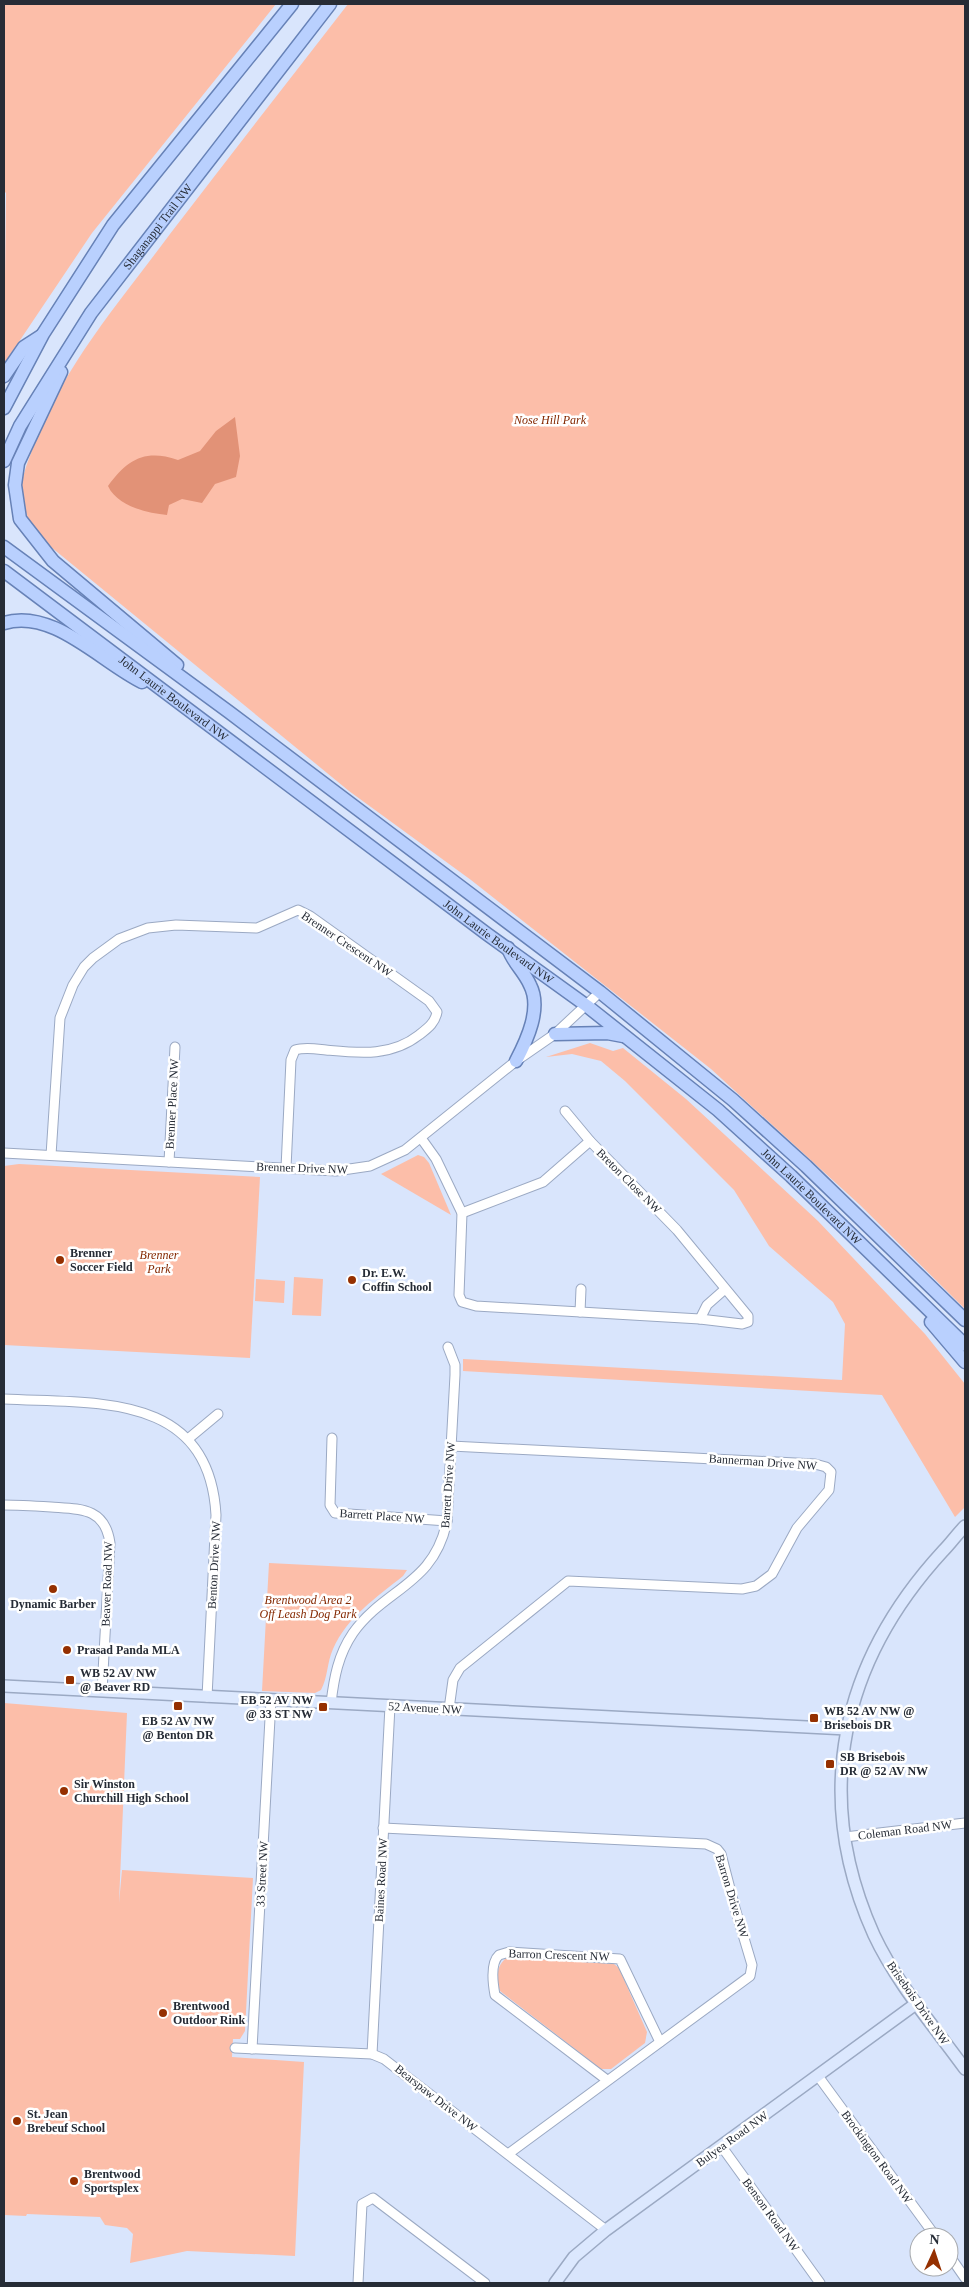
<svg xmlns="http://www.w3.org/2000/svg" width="969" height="2287" font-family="'Times New Roman',serif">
<rect width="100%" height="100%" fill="#d9e5fc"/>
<!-- green -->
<g fill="#fcbea9">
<path d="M4 4H276L92 233 4 364 6 193 4 191Z"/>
<path d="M348 4H965V1309L860 1205 711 1069 471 880 349 791 40 538C30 523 21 508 21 489 22 477 27 464 31 453 59 371 119 303 170 234 229 157 289 80 348 4Z"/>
<path d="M590 1043 613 1051 623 1048 686 1099 818 1221 925 1334 965 1384V1507L955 1517 882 1395 463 1371V1359L842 1380 845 1324 833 1302 769 1246 734 1190 625 1081 601 1061 572 1054 546 1057Z"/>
<path d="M418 1155 424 1157 429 1163 451 1215 381 1174Z"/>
<path d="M19 1164 260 1177 250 1358 4 1345V1166Z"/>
<path d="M294 1277 323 1279 321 1316 292 1315Z"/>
<path d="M256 1279 285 1281 284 1303 255 1301Z"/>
<path d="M269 1563 407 1570 403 1576C377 1597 347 1617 333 1649 327 1662 328 1677 321 1690L315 1693 262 1691Z"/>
<path d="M4 1703 127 1713 119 1903 122 1870 253 1878 245 2031 240 2039H233L232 2057 304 2062 295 2256 187 2251 130 2263 133 2234 127 2228 105 2225 100 2217 27 2214 26 2216 4 2215Z"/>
<path d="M512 1957 614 1964 619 1968 647 2032 645 2043 611 2069H601L500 1991C496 1980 496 1967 505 1959Z"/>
</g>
<!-- water -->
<path fill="#e29277" d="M235 417 240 456 236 477 215 484 202 503 182 499 169 505 167 515C147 513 117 506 108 486 128 459 145 449 178 460L200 451 216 431Z"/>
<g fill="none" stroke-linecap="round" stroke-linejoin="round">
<defs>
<g id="street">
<path d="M421 1138 436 1159 462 1213 459 1295 462 1302 476 1306 700 1319 742 1324 748 1322V1316L677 1230 590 1141 565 1111"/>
<path d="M4 1153 336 1171 370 1166 405 1150 516 1061 555 1034 600 992"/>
<path d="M51 1155 60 1018 73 985 84 967 93 958 119 939 148 928 176 925 257 928 298 910 310 916 429 1001 437 1012C435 1023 428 1028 419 1035 391 1057 359 1053 326 1050 316 1049 305 1047 295 1050L291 1060 286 1168"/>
<path d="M169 1162 175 1047"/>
<path d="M462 1213 543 1182 590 1141"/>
<path d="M580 1312 581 1289"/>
<path d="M700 1319 707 1305 724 1290"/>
<path d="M4 1399C95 1404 209 1391 216 1515L207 1697"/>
<path d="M332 1438 330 1505 335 1513 447 1521"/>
<path d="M188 1439 218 1414"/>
<path d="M4 1505C19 1505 35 1506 51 1507 79 1509 105 1507 110 1543L102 1691"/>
<path d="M331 1703C334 1678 338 1655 353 1633 385 1588 434 1585 447 1521L455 1375V1365L448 1347"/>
<path d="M449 1709 453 1680 460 1668 568 1581 742 1589 756 1586 772 1574 797 1528 829 1490 831 1472 826 1467 815 1464 451 1446"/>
<path d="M383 1828 706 1844 717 1849 721 1854 735 1908 752 1965 750 1976 508 2154"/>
<path d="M845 1837 965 1823"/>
<path d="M235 2048 372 2054 384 2059 606 2230"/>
<path d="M252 2049 271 1700"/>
<path d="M372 2054 390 1706"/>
<path d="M818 2076 936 2237"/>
<path d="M607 2080 495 1995C493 1984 490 1963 499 1955L509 1952 620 1959 660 2042"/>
<path d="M722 2147 820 2283"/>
<path d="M949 2255 965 2278"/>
<path d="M358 2283 362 2204 373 2198 485 2283"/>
</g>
<g id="secondary">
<path d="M965 1526C957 1534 951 1543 943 1551 841 1662 811 1795 874 1935 897 1984 934 2026 965 2069"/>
<path d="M4 1686 847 1729"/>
<path d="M555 2283 574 2257 606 2230 917 2003"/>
</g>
<g id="primary">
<path d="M61 372 18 463 15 485 20 519 53 561 177 665"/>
<path d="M4 376 24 347 41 336"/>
<path d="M4 408 43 334 113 225 292 4"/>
<path id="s1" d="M4 461 20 426 91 313 330 4"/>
<path d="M4 547 229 712 600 992 733 1100 806 1166 965 1320"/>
<path id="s2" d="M4 571 487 934 587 1006 718 1110 791 1176 965 1345"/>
<path d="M4 623C53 608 101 662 142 682"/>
<path d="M508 948C513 963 524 971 530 985 542 1008 527 1040 516 1061"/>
<path d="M555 1034 607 1033 623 1036"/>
<path d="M931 1322 965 1362"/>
</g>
</defs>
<!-- street casing -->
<use href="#street" stroke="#9ba9c3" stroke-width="11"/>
<!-- secondary casing -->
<use href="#secondary" stroke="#9ba9c3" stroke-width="14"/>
<!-- primary casing -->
<use href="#primary" stroke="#6782b7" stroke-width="15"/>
<!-- street -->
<use href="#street" stroke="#fff" stroke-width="9"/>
<!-- secondary -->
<use href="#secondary" stroke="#dce8fe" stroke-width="11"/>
<!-- primary -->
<use href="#primary" stroke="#b9d0fe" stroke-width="12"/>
</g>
<!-- markers -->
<g fill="#953001" stroke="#fff" stroke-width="2">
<circle cx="60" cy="1260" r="5"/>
<circle cx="352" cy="1280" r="5"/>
<circle cx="53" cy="1589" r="5"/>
<circle cx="67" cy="1650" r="5"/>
<rect x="65" y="1675" width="10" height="10" rx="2.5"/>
<rect x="173" y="1701" width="10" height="10" rx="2.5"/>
<rect x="318" y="1702" width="10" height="10" rx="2.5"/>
<rect x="809" y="1713" width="10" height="10" rx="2.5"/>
<rect x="825" y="1759" width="10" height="10" rx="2.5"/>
<circle cx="64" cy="1791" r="5"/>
<circle cx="163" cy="2013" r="5"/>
<circle cx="17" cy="2121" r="5"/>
<circle cx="74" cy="2181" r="5"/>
</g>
<g text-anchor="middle" stroke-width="5" stroke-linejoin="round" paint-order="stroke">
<!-- street labels -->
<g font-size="12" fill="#262c36" stroke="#fff">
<text dy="4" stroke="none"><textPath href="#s1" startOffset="281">Shaganappi Trail NW</textPath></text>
<text dy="4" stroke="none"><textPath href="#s2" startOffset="212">John Laurie Boulevard NW</textPath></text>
<text dy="4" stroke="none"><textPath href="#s2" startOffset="618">John Laurie Boulevard NW</textPath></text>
<text transform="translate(347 944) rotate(34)" y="4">Brenner Crescent NW</text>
<text transform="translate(172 1104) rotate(-87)" y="4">Brenner Place NW</text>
<text transform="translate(302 1168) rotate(2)" y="4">Brenner Drive NW</text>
<text transform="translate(629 1181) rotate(45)" y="4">Breton Close NW</text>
<text dy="4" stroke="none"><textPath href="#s2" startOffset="1022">John Laurie Boulevard NW</textPath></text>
<text transform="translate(763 1462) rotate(4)" y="4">Bannerman Drive NW</text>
<text transform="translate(448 1485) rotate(-86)" y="4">Barrett Drive NW</text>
<text transform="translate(382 1516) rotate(4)" y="4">Barrett Place NW</text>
<text transform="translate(214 1565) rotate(-87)" y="4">Benton Drive NW</text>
<text transform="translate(107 1584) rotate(-88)" y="4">Beaver Road NW</text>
<text transform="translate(425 1708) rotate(3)" y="4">52 Avenue NW</text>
<text transform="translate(905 1830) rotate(-7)" y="4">Coleman Road NW</text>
<text transform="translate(262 1874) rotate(-87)" y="4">33 Street NW</text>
<text transform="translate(381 1880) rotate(-87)" y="4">Baines Road NW</text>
<text transform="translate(732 1896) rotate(73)" y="4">Barron Drive NW</text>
<text transform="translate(559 1955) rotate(2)" y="4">Barron Crescent NW</text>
<text transform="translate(918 2003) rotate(55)" y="4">Brisebois Drive NW</text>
<text transform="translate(436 2098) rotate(38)" y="4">Bearspaw Drive NW</text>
<text transform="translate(732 2139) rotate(-36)" y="4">Bulyea Road NW</text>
<text transform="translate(877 2157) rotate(54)" y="4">Brockington Road NW</text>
<text transform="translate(771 2215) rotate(54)" y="4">Benson Road NW</text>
</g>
<!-- park labels -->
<g font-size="12" font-style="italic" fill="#842800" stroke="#fff">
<text x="550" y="424">Nose Hill Park</text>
<text x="159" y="1259">Brenner<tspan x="159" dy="14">Park</tspan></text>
<text x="308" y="1604">Brentwood Area 2<tspan x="308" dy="14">Off Leash Dog Park</tspan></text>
</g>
<!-- poi labels -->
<g font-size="12" font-weight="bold" fill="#262c36" stroke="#fff" text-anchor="start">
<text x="70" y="1257">Brenner<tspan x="70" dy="14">Soccer Field</tspan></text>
<text x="362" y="1277">Dr. E.W.<tspan x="362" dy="14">Coffin School</tspan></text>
<text x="53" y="1608" text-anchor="middle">Dynamic Barber</text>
<text x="77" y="1654">Prasad Panda MLA</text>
<text x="80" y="1677">WB 52 AV NW<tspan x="80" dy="14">@ Beaver RD</tspan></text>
<text x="313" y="1704" text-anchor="end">EB 52 AV NW<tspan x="313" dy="14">@ 33 ST NW</tspan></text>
<text x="824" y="1715">WB 52 AV NW @<tspan x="824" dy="14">Brisebois DR</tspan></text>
<text x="178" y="1725" text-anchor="middle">EB 52 AV NW<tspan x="178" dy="14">@ Benton DR</tspan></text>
<text x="840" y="1761">SB Brisebois<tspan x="840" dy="14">DR @ 52 AV NW</tspan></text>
<text x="74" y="1788">Sir Winston<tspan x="74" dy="14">Churchill High School</tspan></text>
<text x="173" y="2010">Brentwood<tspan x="173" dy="14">Outdoor Rink</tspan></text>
<text x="27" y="2118">St. Jean<tspan x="27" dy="14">Brebeuf School</tspan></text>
<text x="84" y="2178">Brentwood<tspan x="84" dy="14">Sportsplex</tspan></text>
</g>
</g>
<!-- border -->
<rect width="969" height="2287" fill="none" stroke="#262c36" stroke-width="10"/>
<!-- north arrow -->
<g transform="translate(934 2252) rotate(3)"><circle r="24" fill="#ffffff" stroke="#a8abaf"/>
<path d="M0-4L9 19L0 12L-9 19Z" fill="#953001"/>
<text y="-8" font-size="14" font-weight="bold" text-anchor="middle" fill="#262c36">N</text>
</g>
</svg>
